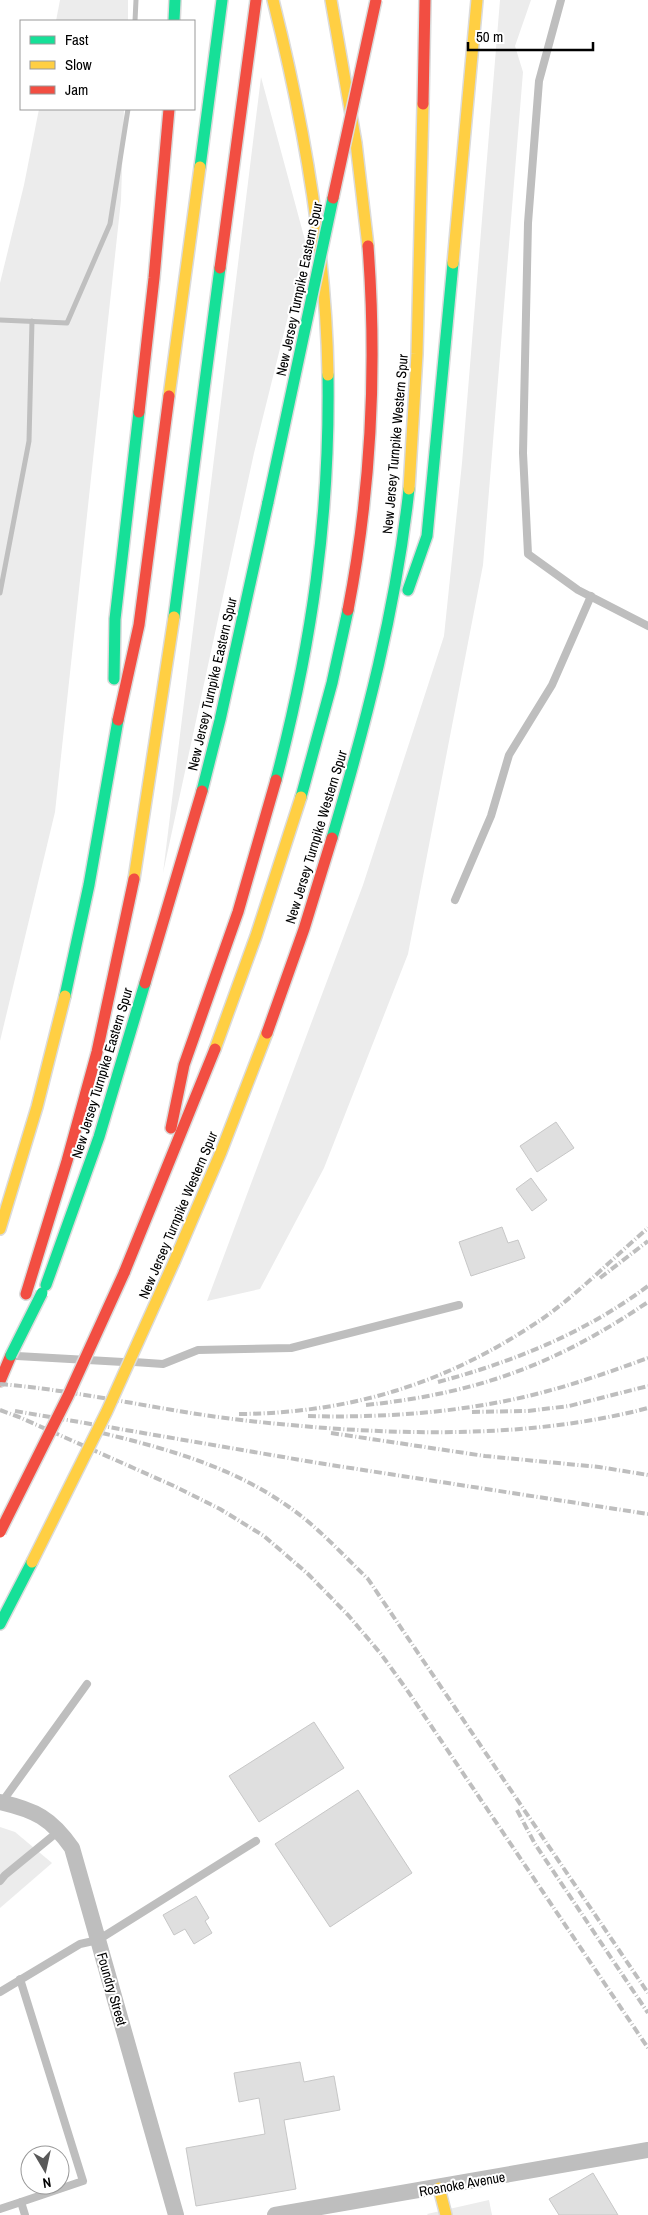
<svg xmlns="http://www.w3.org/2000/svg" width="648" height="2215" font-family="'Archivo Narrow',sans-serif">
<rect width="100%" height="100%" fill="#fff"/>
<!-- green -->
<g fill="#ececec">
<path d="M60 0H128V21H56Z"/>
<path d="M500 0H531L515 46 523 72 483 565 408 954 324 1168 260 1289 207 1301 363 885 444 636 462 463Z"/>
<path d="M261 77 306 244 254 453 163 873Z"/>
<path d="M39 109H124L121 200 55 812 0 1041V283L24 185Z"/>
<path d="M0 1827 15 1832 52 1863 0 1908Z"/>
<path d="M489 2200 492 2215H428L427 2214Z"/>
</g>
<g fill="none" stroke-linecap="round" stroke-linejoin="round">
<!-- stream -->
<g stroke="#bfbfbf" stroke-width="5">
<path d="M135 21 136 0"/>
<path d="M0 320 67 323 110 224 128 109"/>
<path d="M0 593 29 441 32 321"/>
</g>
</g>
<!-- building -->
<g fill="#dfdfdf" stroke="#c7c7c7">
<path d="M556 1122 574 1148 537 1172 520 1146Z"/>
<path d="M531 1178 547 1200 532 1211 516 1189Z"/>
<path d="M502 1227 508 1243 518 1240 525 1258 471 1276 459 1242Z"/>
<path d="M314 1722 344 1768 259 1822 229 1776Z"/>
<path d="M358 1790 412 1873 330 1927 275 1844Z"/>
<path d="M196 1896 209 1918 205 1921 212 1933 194 1944 185 1929 174 1935 163 1915Z"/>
<path d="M300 2062 304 2082 334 2076 340 2110 284 2120 296 2189 196 2206 186 2148 265 2134 259 2098 239 2102 234 2073Z"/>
<path d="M593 2173 618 2215H559L549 2199Z"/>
</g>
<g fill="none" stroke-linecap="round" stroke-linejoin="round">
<defs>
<g id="fast">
<path d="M174 21 175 0"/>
<path d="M200 167 222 0"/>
<path d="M408 590 427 536 453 263"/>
<path d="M174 617 220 268"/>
<path d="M114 679 115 619 139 412"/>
<path d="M276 780C312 643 330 517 328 375"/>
<path d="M202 791 220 720 268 502"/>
<path d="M301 797 332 683 348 610"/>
<path d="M332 838C366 723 396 609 409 489"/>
<path d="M65 996 89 885 118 720"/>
<path d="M46 1285 99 1137 145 983"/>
<path d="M0 1624 32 1562"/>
</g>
<g id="slow">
<path d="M273 0C304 123 326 248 328 375"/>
<path d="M331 0 356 143 368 246"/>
<path d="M453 263 477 0"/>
<path d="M169 396 200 167"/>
<path d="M409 489 417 354 423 104"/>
<path d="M134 879 174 617"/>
<path d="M215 1049 256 936 301 797"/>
<path d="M0 1229 37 1107 65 996"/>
<path d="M174 1262 221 1152 267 1033"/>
<path d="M439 2188 446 2215"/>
</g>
<g id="jam">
<path d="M423 104 425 0"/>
<path d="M220 268 256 0"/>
<path d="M139 412 154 278 169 109"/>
<path d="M348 610C371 491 377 367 368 246"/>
<path d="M118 720 139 625 169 396"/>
<path d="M145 983 202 791"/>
<path d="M267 1033 304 929 332 838"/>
<path d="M171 1128 184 1065 238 912 276 780"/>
<path d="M124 1273 215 1049"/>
<path d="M26 1294 67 1161 97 1052 134 879"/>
<path d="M0 1381 11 1355"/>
</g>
</defs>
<!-- fast casing -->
<use href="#fast" stroke="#dbdbdb" stroke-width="14"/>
<!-- slow casing -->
<use href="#slow" stroke="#dbdbdb" stroke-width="14"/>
<!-- jam casing -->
<use href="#jam" stroke="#dbdbdb" stroke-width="14"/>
<!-- lane -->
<g stroke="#bebebe" stroke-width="8">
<path d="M561 0 539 81 528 223 523 453 528 554 578 590 648 626"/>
<path d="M455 900 491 816 509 755 552 685 591 596"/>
<path d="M17 1356 123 1362"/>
<path d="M134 1362 163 1364 198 1350 291 1348 459 1305"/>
<path d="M2 1802 87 1684"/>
<path d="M0 1881 5 1875 60 1830"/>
<path d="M20 1979 83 2181 21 2202 25 2215"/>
<path d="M0 1992 80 1944 98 1940 256 1841"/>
<path d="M0 2209 21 2202"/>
</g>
<!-- street -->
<g stroke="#bebebe" stroke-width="16">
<path d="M0 1802C35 1810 51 1818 72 1848L176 2215"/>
<path d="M275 2215 648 2150"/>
</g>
<!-- fast -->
<use href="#fast" stroke="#16e098" stroke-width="11"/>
<!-- slow -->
<use href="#slow" stroke="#ffcf43" stroke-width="11"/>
<!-- jam -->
<use href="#jam" stroke="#f24e42" stroke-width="11"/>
<!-- rail -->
<g stroke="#bebebe" stroke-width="4" stroke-dasharray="8 2.5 1 2.5" stroke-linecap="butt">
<path d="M600 1278 648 1241"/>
<path d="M438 1382C513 1362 585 1333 648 1286"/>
<path d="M0 1384C84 1391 166 1412 250 1421 379 1435 523 1441 648 1408"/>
<path d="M366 1405C478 1393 555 1365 648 1302"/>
<path d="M0 1410 19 1417 174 1486 220 1509 264 1536 308 1574 348 1615 381 1654 407 1690 648 2048"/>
<path d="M15 1411 318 1463 648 1514"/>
<path d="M472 1412 528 1411 569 1406 648 1386"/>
<path d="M239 1414C352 1413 448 1383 542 1319 578 1294 614 1257 648 1228"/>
<path d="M308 1416C380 1418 454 1413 524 1397 567 1387 607 1373 648 1358"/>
<path d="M102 1433C168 1449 233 1467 289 1507 318 1527 343 1555 368 1579L648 1993"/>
<path d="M331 1433 485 1456 599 1467 648 1475"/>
<path d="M517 1810 535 1844 648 2013"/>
</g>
<defs>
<g id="fast-bridge">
<path d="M268 502 333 198"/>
<path d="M11 1355 42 1293"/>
</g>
<path id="slow-bridge" d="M32 1562 107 1411 174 1262"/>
<g id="jam-bridge">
<path d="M333 198 376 0"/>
<path d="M0 1532 68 1396 124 1273"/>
</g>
</defs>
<!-- fast-bridge casing -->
<use href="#fast-bridge" stroke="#dbdbdb" stroke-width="14" stroke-linecap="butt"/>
<!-- slow-bridge casing -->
<use href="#slow-bridge" stroke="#dbdbdb" stroke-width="14" stroke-linecap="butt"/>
<!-- jam-bridge casing -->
<use href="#jam-bridge" stroke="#dbdbdb" stroke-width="14" stroke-linecap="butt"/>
<!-- fast-bridge -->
<use href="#fast-bridge" stroke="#16e098" stroke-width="11"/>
<!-- slow-bridge -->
<use href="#slow-bridge" stroke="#ffcf43" stroke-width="11"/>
<!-- jam-bridge -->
<use href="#jam-bridge" stroke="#f24e42" stroke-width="11"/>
</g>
<g text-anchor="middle" stroke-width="4" stroke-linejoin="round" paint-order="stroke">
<!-- street labels -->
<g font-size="14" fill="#000" stroke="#fff">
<text transform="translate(299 289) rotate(-78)" y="5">New Jersey Turnpike Eastern Spur</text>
<text transform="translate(395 444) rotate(-85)" y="5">New Jersey Turnpike Western Spur</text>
<text transform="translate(212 684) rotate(-77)" y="5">New Jersey Turnpike Eastern Spur</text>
<text transform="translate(316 837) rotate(-73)" y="5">New Jersey Turnpike Western Spur</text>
<text transform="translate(102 1073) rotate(-73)" y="5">New Jersey Turnpike Eastern Spur</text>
<text transform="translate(178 1215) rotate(-67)" y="5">New Jersey Turnpike Western Spur</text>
<text transform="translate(112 1989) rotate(74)" y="5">Foundry Street</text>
<text transform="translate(462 2184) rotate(-10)" y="5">Roanoke Avenue</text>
</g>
</g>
<!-- legend -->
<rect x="20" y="20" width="175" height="90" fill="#ffffff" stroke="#999999"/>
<rect x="30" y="36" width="25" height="8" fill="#16e098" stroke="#999999"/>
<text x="65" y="45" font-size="15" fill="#000000">Fast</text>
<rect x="30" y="61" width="25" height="8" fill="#ffcf43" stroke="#999999"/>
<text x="65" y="70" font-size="15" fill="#000000">Slow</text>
<rect x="30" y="86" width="25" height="8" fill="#f24e42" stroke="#999999"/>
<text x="65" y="95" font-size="15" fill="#000000">Jam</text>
<!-- north arrow -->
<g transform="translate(45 2170) rotate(171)"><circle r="24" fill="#ffffff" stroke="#999999"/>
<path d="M0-4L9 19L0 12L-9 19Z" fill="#595959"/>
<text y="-8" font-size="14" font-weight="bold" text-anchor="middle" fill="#000000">N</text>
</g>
<!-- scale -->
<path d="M468 42v8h125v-8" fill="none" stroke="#000000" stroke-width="2.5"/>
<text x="476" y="42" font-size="15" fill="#000000" stroke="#ffffff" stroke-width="4" paint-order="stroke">50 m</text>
</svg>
